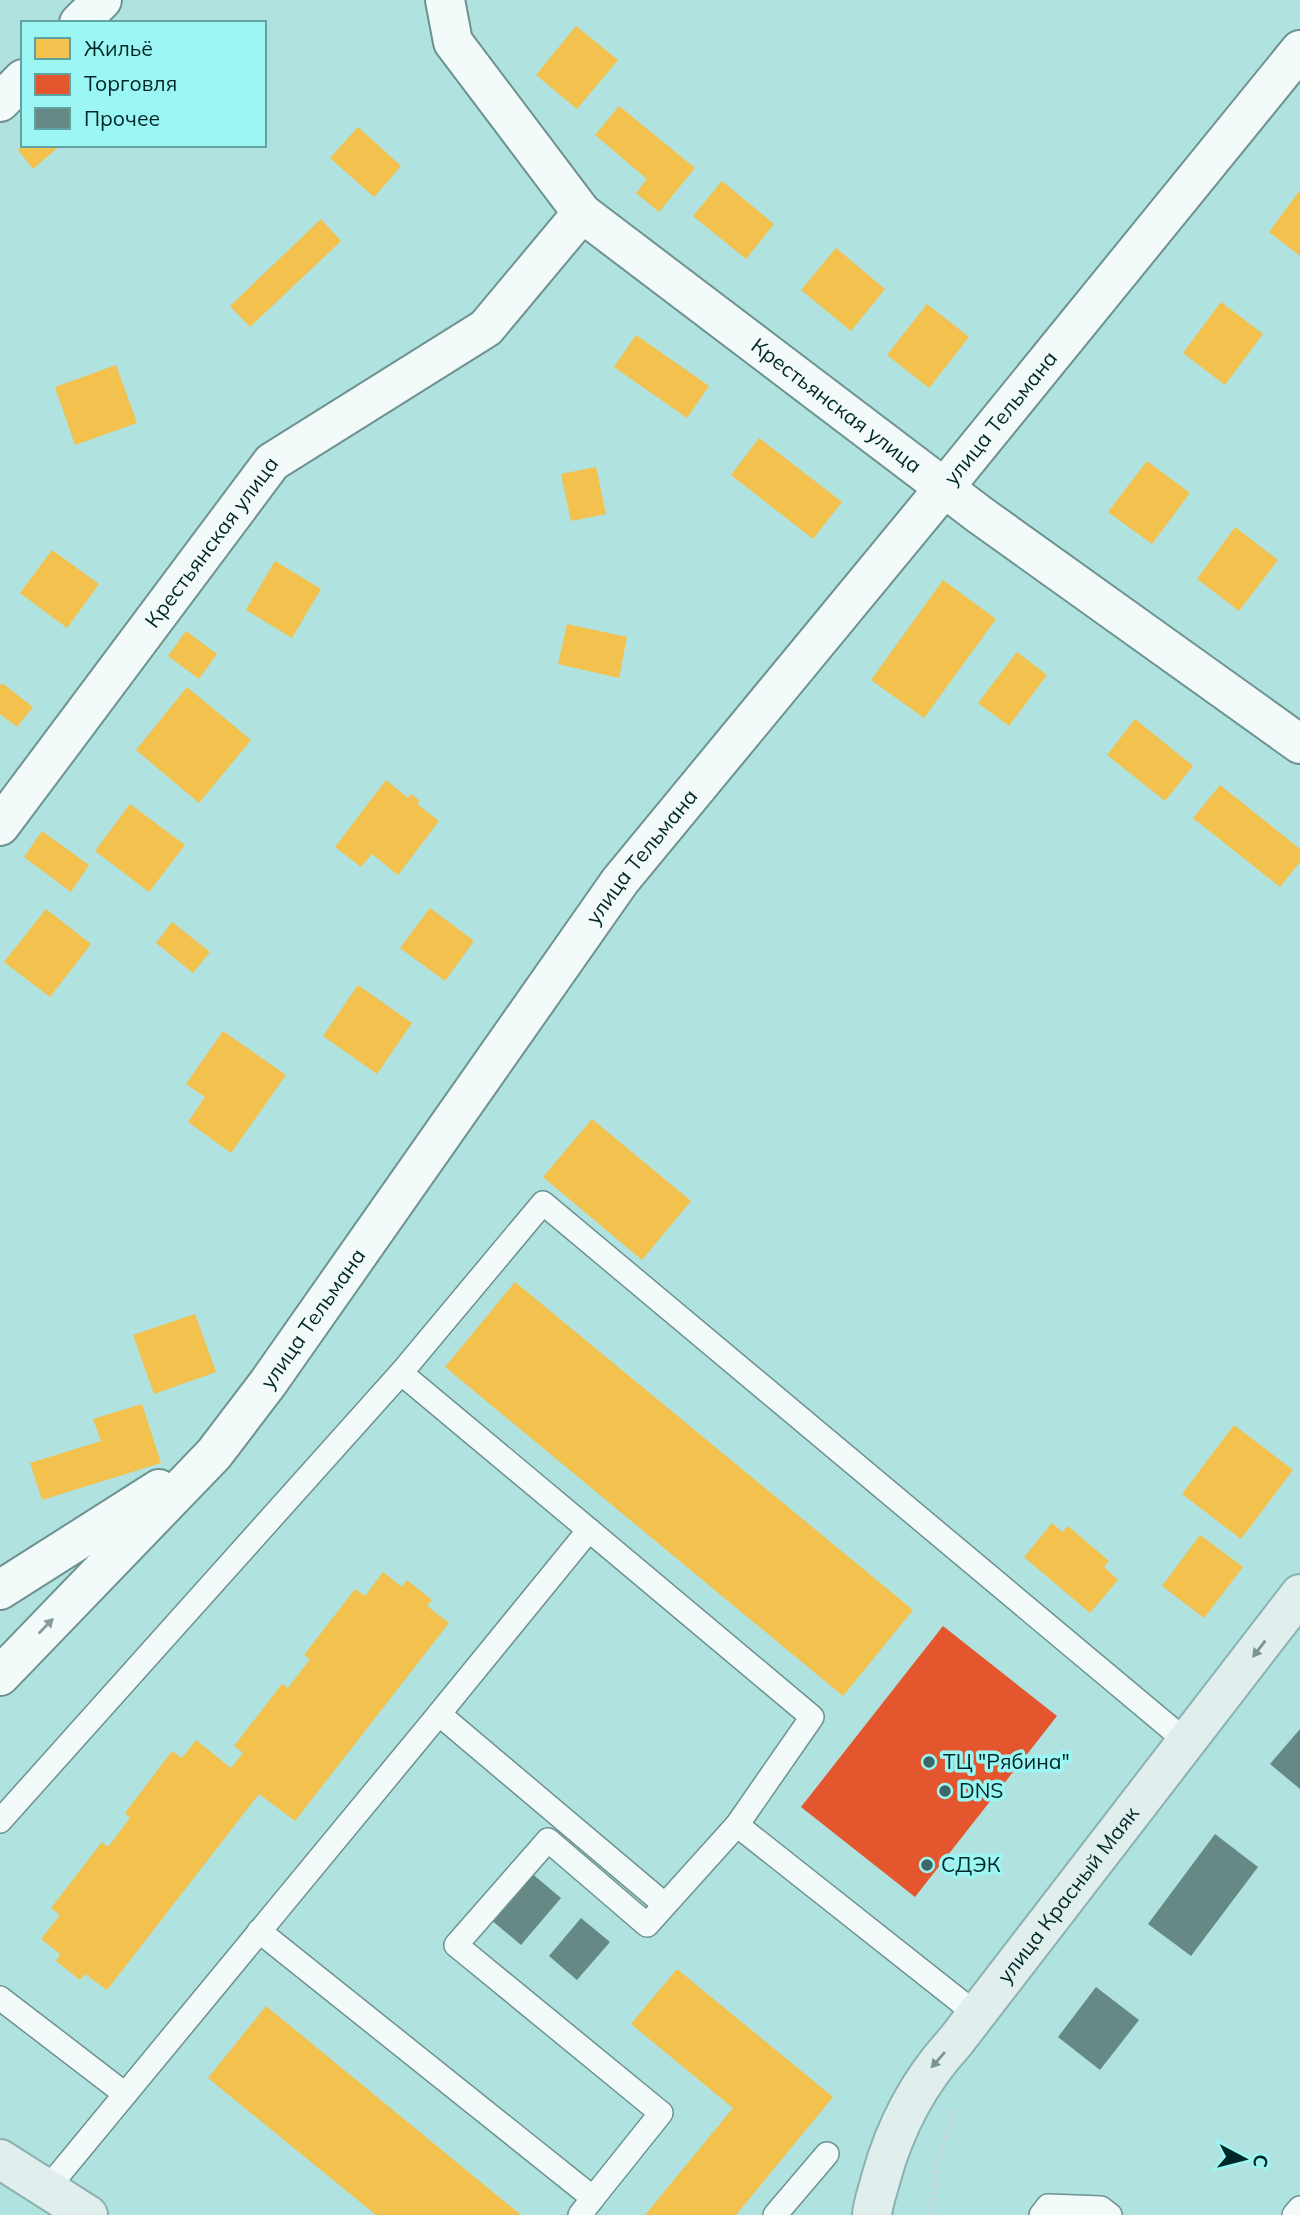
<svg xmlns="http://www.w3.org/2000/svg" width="1300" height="2215" font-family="Mulish,sans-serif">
<rect width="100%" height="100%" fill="#b0e2e0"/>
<!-- homes -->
<g fill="#f2c14e">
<path d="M576 26 618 60 577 109 536 75Z"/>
<path d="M619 106 695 168 659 212 636 193 647 179 595 135Z"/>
<path d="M358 127 401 166 374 197 330 158Z"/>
<path d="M24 145H61L33 169 18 150Z"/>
<path d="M722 181 774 224 746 259 693 216Z"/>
<path d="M1300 190V256L1269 232Z"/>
<path d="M321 219 341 241 250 327 230 306Z"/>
<path d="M836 248 885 289 851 331 801 290Z"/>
<path d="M1221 302 1263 334 1225 385 1183 353Z"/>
<path d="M927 304 969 337 929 388 887 355Z"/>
<path d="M636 335 709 386 687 418 614 367Z"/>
<path d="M116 365 137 423 75 445 55 387Z"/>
<path d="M759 438 842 502 813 539 731 475Z"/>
<path d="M1147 461 1190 493 1152 544 1108 512Z"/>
<path d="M596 467 606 514 571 521 561 474Z"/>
<path d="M1235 527 1278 560 1239 611 1197 579Z"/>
<path d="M52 550 99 584 67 628 20 593Z"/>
<path d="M275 561 321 589 292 638 246 610Z"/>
<path d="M943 580 996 619 924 718 871 680Z"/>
<path d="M567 624 627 637 619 678 558 664Z"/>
<path d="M186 631 217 654 199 679 168 656Z"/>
<path d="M1017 652 1047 675 1009 726 978 703Z"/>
<path d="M2 683 33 707 17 727 0 714V686Z"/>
<path d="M187 687 251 740 199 803 136 750Z"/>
<path d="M1135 719 1193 766 1165 801 1107 755Z"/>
<path d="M386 780 408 798 411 794 420 801 417 804 439 821 398 875 372 854 361 867 335 847Z"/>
<path d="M1220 785 1300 849V862L1280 887 1193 818Z"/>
<path d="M130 804 185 845 149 892 95 851Z"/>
<path d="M42 831 89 865 71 892 24 857Z"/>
<path d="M430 908 474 941 445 981 400 948Z"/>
<path d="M46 909 91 944 50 997 4 962Z"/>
<path d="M172 922 210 952 193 973 156 943Z"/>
<path d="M358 985 412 1023 377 1074 323 1036Z"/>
<path d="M223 1031 286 1075 231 1153 188 1122 205 1097 186 1084Z"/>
<path d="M592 1119 691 1201 642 1260 543 1177Z"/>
<path d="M515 1282 913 1610 843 1696 445 1367Z"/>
<path d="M195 1314 216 1372 154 1394 133 1335Z"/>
<path d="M142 1404 161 1463 42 1500 30 1463 101 1441 93 1419Z"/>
<path d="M1234 1425 1293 1470 1241 1539 1182 1494Z"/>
<path d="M1052 1523 1062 1532 1068 1526 1109 1561 1104 1567 1118 1580 1090 1613 1024 1557Z"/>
<path d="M1200 1535 1243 1567 1204 1618 1162 1586Z"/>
<path d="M383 1572 402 1587 407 1580 432 1600 427 1606 449 1623 295 1821 259 1794 107 1990 85 1974 80 1980 56 1961 60 1954 41 1939 60 1915 51 1908 102 1842 108 1847 130 1818 125 1813 172 1751 182 1758 196 1740 231 1768 243 1753 234 1746 282 1684 288 1688 310 1659 304 1655 355 1589 365 1596Z"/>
<path d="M677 1969 833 2097 736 2215H645L733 2108 631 2024Z"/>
<path d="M266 2006 521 2215H376L208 2078Z"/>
</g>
<!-- shops -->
<path fill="#e4572e" d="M943 1626 1057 1716 915 1897 801 1807Z"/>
<!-- building -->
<g fill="#668986">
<path d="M1300 1729V1789L1270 1764Z"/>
<path d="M1215 1834 1258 1867 1191 1956 1148 1924Z"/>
<path d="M530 1872 561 1898 521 1945 490 1919Z"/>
<path d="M581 1918 610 1942 577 1980 549 1956Z"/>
<path d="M1096 1987 1139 2020 1100 2070 1058 2037Z"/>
</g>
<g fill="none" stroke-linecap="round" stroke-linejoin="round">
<defs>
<g id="service">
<path d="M401 1373 543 1203 1187 1742"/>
<path d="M589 1530 812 1717 737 1825 976 2014"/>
<path d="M0 1821 401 1373 589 1530 439 1714"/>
<path d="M259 1931 593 2198 580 2215"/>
<path d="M0 1998 125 2094"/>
<path d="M47 2189 439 1714 664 1904"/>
<path d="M593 2198 661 2113 456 1945 548 1840 647 1925 737 1825"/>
<path d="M775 2215 827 2154"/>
<path d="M1041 2215 1048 2206 1101 2208 1110 2215"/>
<path d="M1294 2215 1300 2208"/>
</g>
<g id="minor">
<path id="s1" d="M445 0 453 42 582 213 980 515 1300 744"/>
<path d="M79 23 102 0"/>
<path d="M0 102 23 79"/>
<path id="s2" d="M0 826 272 462 486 328 582 213"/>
<path d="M0 1590 159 1489"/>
<path id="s3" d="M0 1676 214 1454 268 1383 620 881 944 488 1300 50"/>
</g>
<g id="primary">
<path d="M0 2159 88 2215"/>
<path id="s4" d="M872 2215C873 2203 878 2190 881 2178 895 2127 919 2081 955 2042L1300 1594"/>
</g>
</defs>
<!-- service casing -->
<use href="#service" stroke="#6d9290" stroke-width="26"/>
<!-- minor casing -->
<use href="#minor" stroke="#6d9290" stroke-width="42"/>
<!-- primary casing -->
<use href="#primary" stroke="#8bb1b0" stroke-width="42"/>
<!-- path -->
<path stroke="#c7d8d8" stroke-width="4.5" stroke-dasharray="3.5 3.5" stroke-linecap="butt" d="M930 2215 938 2163 954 2110"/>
<!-- service -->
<use href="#service" stroke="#f3fbfa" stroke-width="23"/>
<!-- minor -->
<use href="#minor" stroke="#f3fbfa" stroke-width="38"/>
<!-- primary -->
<use href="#primary" stroke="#e0efee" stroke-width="38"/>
</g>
<!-- one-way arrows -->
<defs><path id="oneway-solid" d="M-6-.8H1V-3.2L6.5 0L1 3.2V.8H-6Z" transform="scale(1.75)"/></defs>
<use fill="#869c9b" href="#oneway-solid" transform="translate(46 1626) rotate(-46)"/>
<g fill="#7b9594">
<use href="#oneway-solid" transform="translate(1259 1649) rotate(127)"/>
<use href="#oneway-solid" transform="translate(938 2060) rotate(131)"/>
</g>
<!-- markers -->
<g fill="#3e6868" stroke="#9cf6f4" stroke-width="2.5">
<circle cx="929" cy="1762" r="7"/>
<circle cx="945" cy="1791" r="7"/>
<circle cx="927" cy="1865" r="7"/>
</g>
<g text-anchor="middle" stroke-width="7" stroke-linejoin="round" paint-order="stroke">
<!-- street labels -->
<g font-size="21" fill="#002727" stroke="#9cf6f4">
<text dy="7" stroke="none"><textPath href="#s1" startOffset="576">Крестьянская улица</textPath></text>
<text dy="7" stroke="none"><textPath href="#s3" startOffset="1610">улица Тельмана</textPath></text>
<text dy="7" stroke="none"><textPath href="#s2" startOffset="354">Крестьянская улица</textPath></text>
<text dy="7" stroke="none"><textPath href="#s3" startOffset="1043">улица Тельмана</textPath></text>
<text dy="7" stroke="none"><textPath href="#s3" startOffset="476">улица Тельмана</textPath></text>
<text dy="7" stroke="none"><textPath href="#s4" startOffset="380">улица Красный Маяк</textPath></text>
</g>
<!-- poi labels -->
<g font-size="21" fill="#002727" stroke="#9cf6f4" text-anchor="start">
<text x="943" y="1769">ТЦ "Рябина"</text>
<text x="959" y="1798">DNS</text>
<text x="941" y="1872">СДЭК</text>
</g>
</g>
<!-- legend -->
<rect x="21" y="21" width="245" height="126" fill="#9cf6f4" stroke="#5ea3a2" stroke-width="2"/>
<rect x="35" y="38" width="35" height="21" fill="#f2c14e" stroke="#5ea3a2" stroke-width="2"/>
<text x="84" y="56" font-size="21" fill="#002727">Жильё</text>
<rect x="35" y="74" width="35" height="21" fill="#e4572e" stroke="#5ea3a2" stroke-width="2"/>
<text x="84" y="91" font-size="21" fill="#002727">Торговля</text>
<rect x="35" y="108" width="35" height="21" fill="#668986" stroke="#5ea3a2" stroke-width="2"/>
<text x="84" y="126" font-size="21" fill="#002727">Прочее</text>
<!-- north arrow -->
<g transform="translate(1244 2159) rotate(97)" stroke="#9cf6f4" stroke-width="5" paint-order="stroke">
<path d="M0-5L12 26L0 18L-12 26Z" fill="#002727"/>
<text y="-10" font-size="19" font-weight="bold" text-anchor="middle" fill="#002727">С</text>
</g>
</svg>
